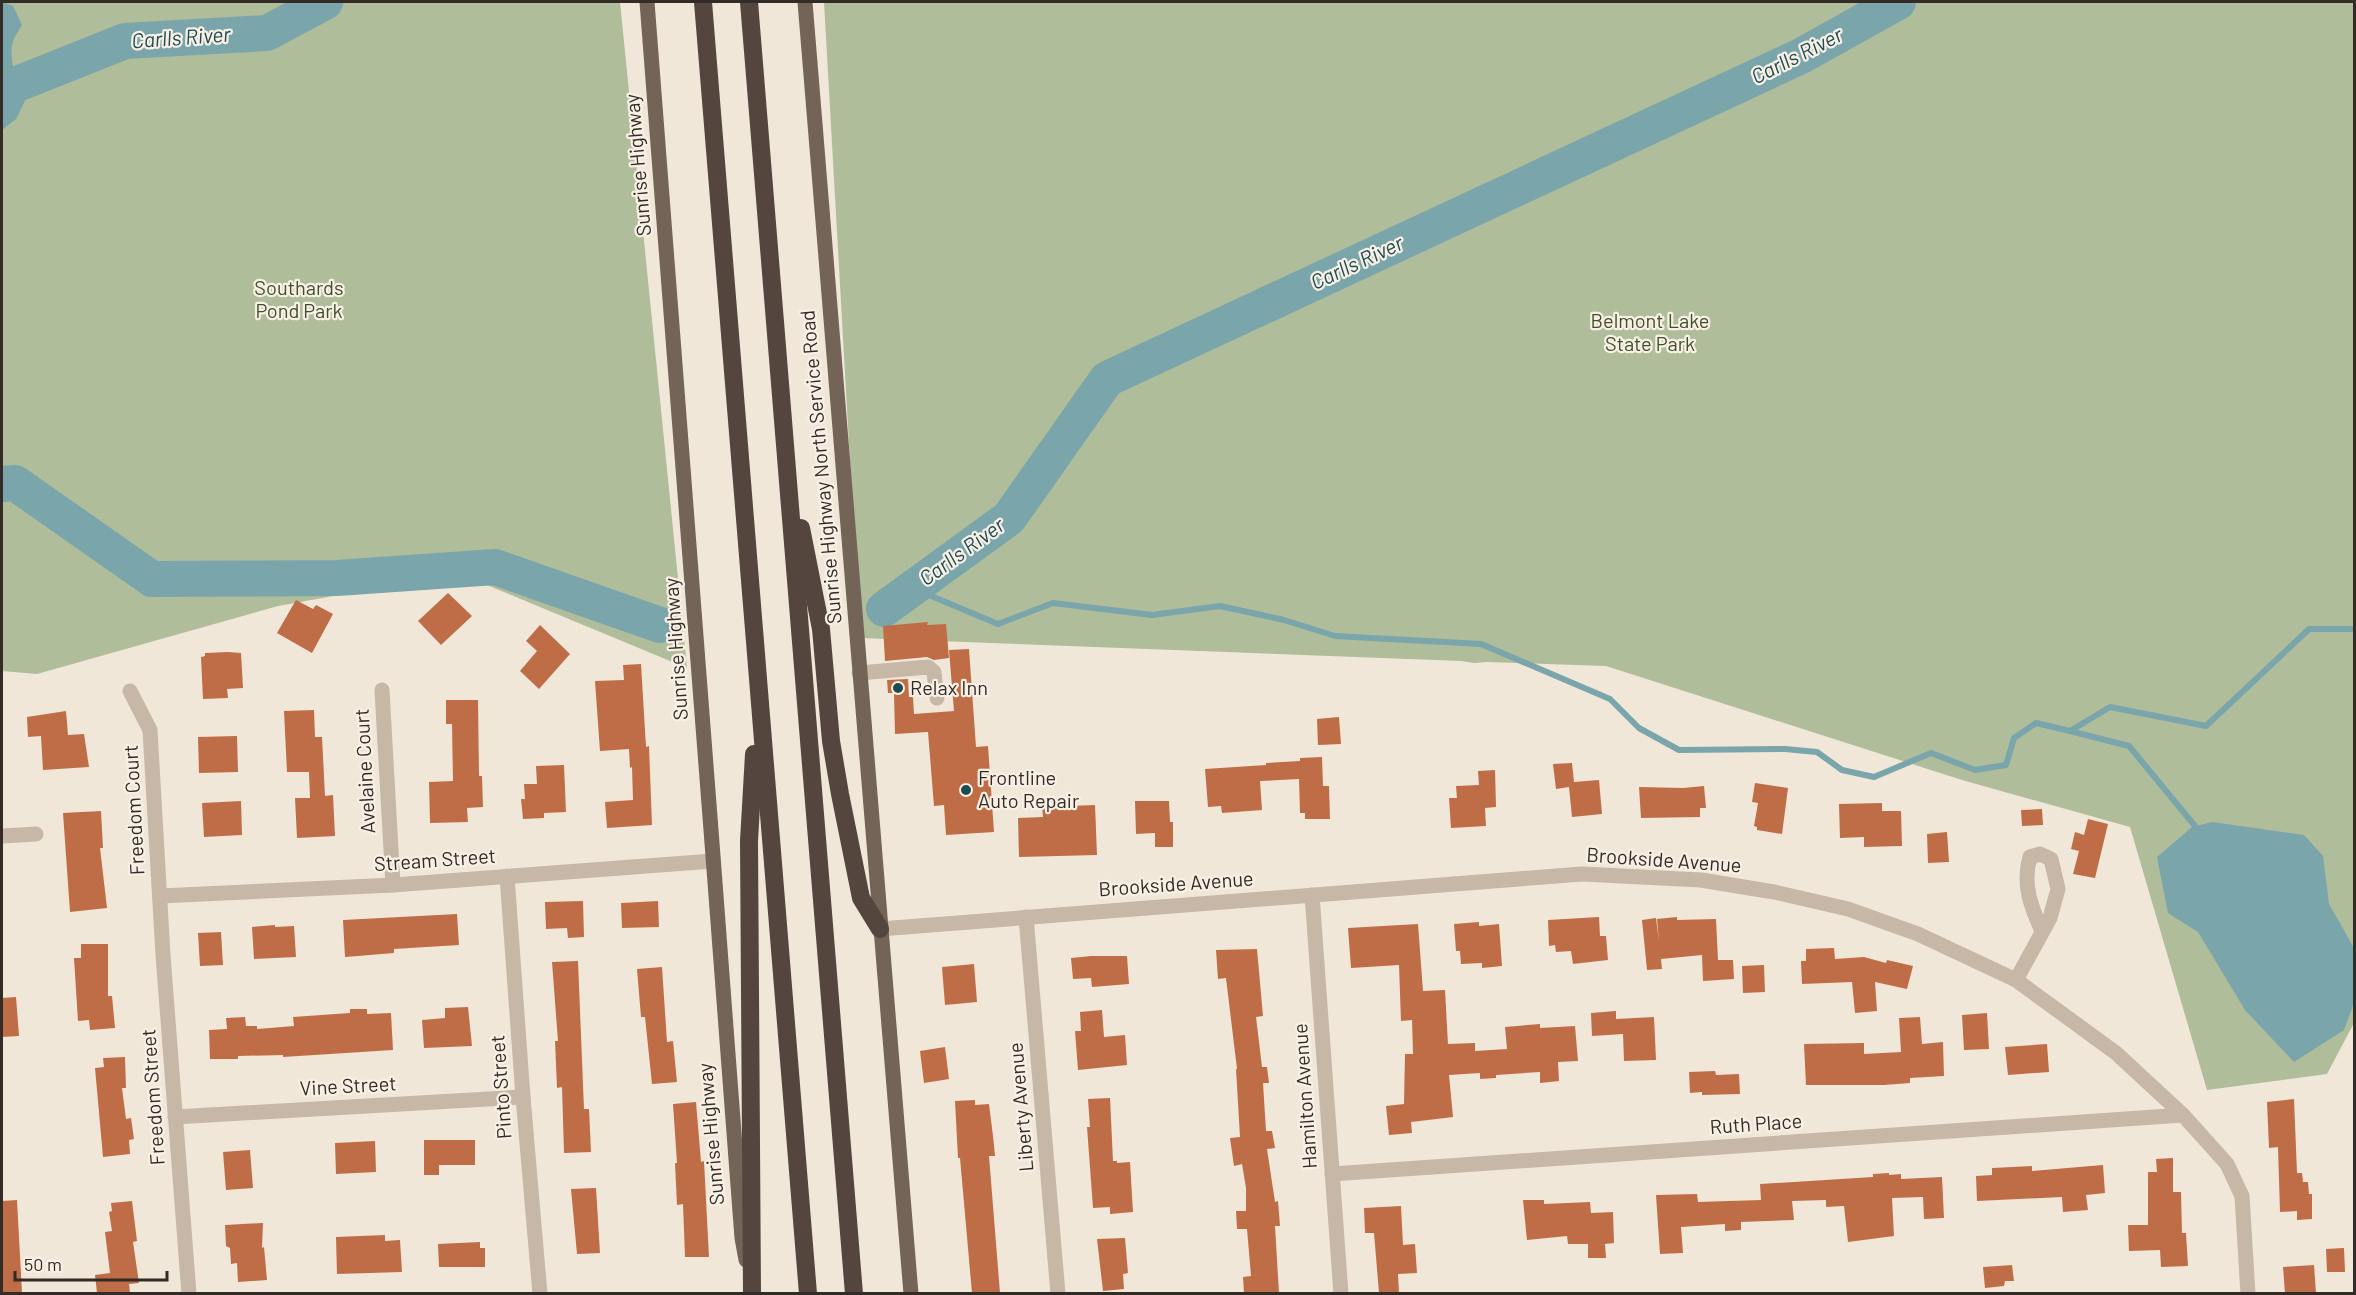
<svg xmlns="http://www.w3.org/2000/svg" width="2356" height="1295" font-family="Barlow,sans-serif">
<rect width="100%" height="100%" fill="#f0e7d9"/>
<!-- green -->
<g fill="#afbd9a">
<path d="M2 2H620L687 668 482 583 339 595 278 606 37 674 2 671Z"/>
<path d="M824 2H2354V1023L2327 1074 2207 1090 2130 827 1962 780 1606 666 1487 662 1474 663 1461 661 860 638Z"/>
</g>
<!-- water -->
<g fill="#79a5ab">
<path d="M2 2 13 6 22 25C19 30 15 36 13 41 8 57 17 87 25 101L16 119 2 130Z"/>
<path d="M2212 822 2304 835 2323 856 2329 904 2354 948V1003L2344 1030 2294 1062 2245 1010 2198 932 2168 913 2157 857 2192 827Z"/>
</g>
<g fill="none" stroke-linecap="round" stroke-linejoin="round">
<!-- stream -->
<g stroke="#79a5ab" stroke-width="6">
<path d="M912 588 998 624 1053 603 1152 615 1220 606 1284 620 1335 636 1481 644 1610 699 1639 728 1679 750 1785 749 1817 752 1842 770 1874 777 1931 753 1975 770 2006 765 2014 738 2036 723 2070 731 2110 707 2206 726 2309 629H2354"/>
<path d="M2070 731 2129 746 2195 826"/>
</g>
<!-- river -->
<g stroke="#79a5ab" stroke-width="36">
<path d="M2 90 125 41 267 33 325 2"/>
<path d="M2 484 15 483 152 579 337 578 495 567 660 625"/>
<path d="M884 609 1009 518 1107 379 1801 56 1898 2"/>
</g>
</g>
<!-- building -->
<g fill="#bf6d47">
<path d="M448 593 472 616 441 645 418 621Z"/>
<path d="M296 600 313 609 316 605 333 614 312 653 277 633Z"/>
<path d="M928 622 927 625 946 624 949 658 934 660 927 657 885 661 883 626Z"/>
<path d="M540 625 570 654 539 689 520 671 537 651 526 641Z"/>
<path d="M969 649 976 747 988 746 994 832 946 835 944 805 934 806 928 732 895 734 894 693H888L887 680 908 679 909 697H913L914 714 954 711 949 650Z"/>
<path d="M228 652 241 653 243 688 227 689 228 698 203 699 201 657 205 656V653Z"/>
<path d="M641 664 646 747 649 746 652 825 607 828 605 802 633 800 632 767 630 768 629 749 600 751 595 681 624 680 623 665Z"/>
<path d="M446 700H478L479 776H482L483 807 467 808 468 822 430 823 429 782 453 781 452 724H446Z"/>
<path d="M314 710 315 737H322L325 796 333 795 335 836 297 838 295 798H310L309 772H287L284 711Z"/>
<path d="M66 711 68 735 84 734 89 767 43 770 41 736 28 737 27 717Z"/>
<path d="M1339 717 1341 744 1318 745 1317 719Z"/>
<path d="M237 736 238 772 199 773 198 737Z"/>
<path d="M1322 757 1323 786H1329L1330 819H1305V813H1300L1299 779 1260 781 1262 810 1222 813 1221 806 1208 807 1205 769 1266 765V763L1300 761V758Z"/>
<path d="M1572 763 1574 782 1599 780 1602 814 1572 817 1569 787 1556 789 1553 764Z"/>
<path d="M564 765 566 812 544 813V818L523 819 521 799H525L524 784H537L536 766Z"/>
<path d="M1495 770 1496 807 1485 808 1486 826 1451 828 1449 798H1457L1456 786 1479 785 1478 771Z"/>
<path d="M1755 783 1788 788 1782 834 1757 830V827L1754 826 1758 803 1752 802Z"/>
<path d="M1704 786 1706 808H1700V817L1641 818 1639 787 1683 788Z"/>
<path d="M241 801 242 835 204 837 202 803Z"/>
<path d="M1135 801H1169L1170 822H1173V847H1155V833L1136 834Z"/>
<path d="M1882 803V811H1901L1902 846 1864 847V837L1840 838 1839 804Z"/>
<path d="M1095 805 1097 855 1019 857 1018 818 1043 817 1042 807Z"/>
<path d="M2042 809 2043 825 2022 826 2021 810Z"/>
<path d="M101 811 103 848H100L107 908 70 912 63 813Z"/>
<path d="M2088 819 2108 824 2095 878 2073 874 2079 851 2071 849 2075 832 2084 835Z"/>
<path d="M1947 832 1949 862 1928 863 1927 834Z"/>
<path d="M583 901 584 937 568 938 567 928 546 929 545 902Z"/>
<path d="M658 901 659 927 622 928 621 903Z"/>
<path d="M457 914 459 945 394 949V953L345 957 343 920Z"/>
<path d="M1599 917 1600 936H1606L1608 960 1573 964 1571 951 1556 952 1555 945 1549 946 1548 920Z"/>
<path d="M1677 917V920L1716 919 1718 960H1733L1734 979 1703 981 1702 955 1661 959 1662 969 1647 970 1642 920 1656 918 1659 942 1657 919Z"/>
<path d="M1479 922V926L1499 924 1502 966 1482 968V963L1461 964 1460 951H1456L1454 924Z"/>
<path d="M1418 924 1423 991 1445 990 1448 1044 1475 1043V1051L1507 1049 1505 1027 1540 1024V1028L1575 1026 1578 1061 1558 1062 1559 1081 1540 1083V1072L1496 1075V1078L1480 1079V1073L1449 1075 1453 1117 1411 1122 1412 1133 1389 1135 1386 1106 1404 1104 1405 1054H1413L1412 1020 1401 1021 1399 965 1351 968 1348 928Z"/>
<path d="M275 925V927L294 926 296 957 254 959 252 927Z"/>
<path d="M221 932 223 965 200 966 198 933Z"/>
<path d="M81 944H108V996H112L115 1028 90 1030 89 1020 78 1021 74 958H81Z"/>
<path d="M1834 948 1835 959 1864 957 1886 963 1887 960 1913 966 1907 989 1875 982 1877 1011 1855 1013 1852 982 1802 984 1801 961H1806V949Z"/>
<path d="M1257 949 1263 1016 1256 1017 1262 1067H1267L1269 1083H1263L1266 1131H1272L1275 1148 1267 1149 1275 1202 1278 1201 1280 1226H1275L1279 1293H1244L1243 1277 1251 1276 1247 1229H1237L1236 1211H1246V1188L1242 1164 1234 1166 1230 1138 1240 1137 1236 1069H1237L1226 978 1218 979 1216 950Z"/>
<path d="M1091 956H1127L1129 984 1092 987 1091 978 1073 979 1071 958Z"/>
<path d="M578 961 584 1109H589L591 1152 564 1153 562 1087 557 1088 555 1041H558L552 962Z"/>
<path d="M974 964 977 1002 945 1005 942 967Z"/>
<path d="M1764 965 1765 992 1743 993 1742 966Z"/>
<path d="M662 967 667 1042 673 1041 677 1082 652 1084 645 1017H641L637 969Z"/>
<path d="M16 997 19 1036 2 1037V998Z"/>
<path d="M468 1007 472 1046 424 1048 422 1020 445 1018V1008Z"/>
<path d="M350 1009H367V1014L391 1013 393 1050 283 1057V1055L238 1056V1059H210L209 1030 227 1029 226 1018 245 1017 246 1026H257V1029L294 1026 293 1017 350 1013Z"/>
<path d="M1102 1010 1104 1037 1125 1035 1127 1065 1078 1070 1075 1031H1081L1080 1012Z"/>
<path d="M1616 1011V1019L1654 1017 1656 1060 1624 1061 1623 1034 1592 1036 1591 1013Z"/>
<path d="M1987 1013 1989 1049 1964 1050 1962 1015Z"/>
<path d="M1920 1017 1922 1044 1943 1042 1944 1076 1910 1078V1083L1884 1085H1806L1804 1044 1864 1043V1054L1901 1052 1899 1018Z"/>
<path d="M2047 1044 2049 1072 2008 1075 2005 1047Z"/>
<path d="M945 1047 949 1079 924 1083 920 1051Z"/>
<path d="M125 1057 126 1088H122L126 1119 131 1118 134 1139 129 1140 130 1154 103 1157 95 1068 104 1067 103 1058Z"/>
<path d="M1715 1071 1716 1075 1739 1074 1740 1094 1702 1095V1092L1690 1093 1689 1072Z"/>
<path d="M1110 1098 1113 1161H1117V1163L1130 1162 1133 1212 1110 1214V1207L1093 1208 1087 1127H1090L1088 1099Z"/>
<path d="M2294 1099 2297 1173H2302L2303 1182H2308L2309 1194H2312V1219L2297 1220V1211L2280 1212 2278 1147 2269 1148 2267 1102Z"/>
<path d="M975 1100V1105L989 1104 993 1136 995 1156H989L1000 1293H972L960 1158H958L955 1101Z"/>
<path d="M696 1102 701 1162 704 1161 709 1257H685L683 1204 677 1205 675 1163H677L673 1104Z"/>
<path d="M424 1140H475V1165H439V1175H424Z"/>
<path d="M375 1141 376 1172 336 1174 335 1143Z"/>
<path d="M250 1150 253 1188 226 1190 223 1152Z"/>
<path d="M2173 1158V1192H2181L2182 1233H2186L2188 1266 2161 1267 2160 1250 2129 1251 2128 1225H2148V1172H2157L2156 1159Z"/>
<path d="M2103 1165 2105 1193 2086 1195 2088 1210 2063 1212 2062 1197 1977 1201 1976 1176 1992 1175V1168L2032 1166V1171Z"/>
<path d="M1889 1173V1175L1901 1174V1179L1942 1177 1944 1218 1924 1219 1923 1197 1892 1198 1894 1236 1848 1242 1844 1206 1826 1207V1200L1792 1201 1794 1220 1741 1222V1230L1725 1231V1224L1681 1227 1683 1253 1660 1254 1656 1195 1697 1194 1698 1202 1761 1200 1760 1184 1873 1177V1174Z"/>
<path d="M596 1188 600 1253 577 1254 571 1189Z"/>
<path d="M17 1200 22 1293H2V1201Z"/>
<path d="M1523 1200H1544V1204L1590 1202 1591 1213 1613 1212 1614 1243 1605 1244 1606 1258H1588V1244H1568L1567 1236 1527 1240Z"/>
<path d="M132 1201 137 1241 133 1242 139 1283 129 1284 130 1293H97L95 1275 110 1273 105 1232 112 1231 109 1212 112 1211 111 1203Z"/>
<path d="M1401 1206 1403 1245 1415 1244 1417 1273 1398 1274 1399 1293H1379L1374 1233H1365L1364 1208Z"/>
<path d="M263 1223 262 1248 264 1247 267 1280 238 1282 237 1263 231 1264 230 1248 226 1246 225 1225Z"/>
<path d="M385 1235V1241L400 1240 402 1272 337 1274 336 1237Z"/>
<path d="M1125 1238 1128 1273 1123 1274 1124 1289 1103 1291 1097 1239Z"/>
<path d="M480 1242V1248H485V1267H439L438 1244Z"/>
<path d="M2344 1248 2345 1272H2327L2326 1249Z"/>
<path d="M2012 1265 2014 1281H2005L2004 1286 1985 1288 1983 1267Z"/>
<path d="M2314 1265 2316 1293H2285L2283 1267Z"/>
</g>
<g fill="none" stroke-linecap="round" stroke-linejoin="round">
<!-- minor -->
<g stroke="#c7b7a6" stroke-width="15">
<path d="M859 673 928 667 934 672 937 698"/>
<path d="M382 690 393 885"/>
<path d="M130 691 150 730 163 955 189 1294"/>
<path d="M2 836 36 834"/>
<path d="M507 876 523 1097 540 1294"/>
<path d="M1312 895 1341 1294"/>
<path d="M160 896 393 885 713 861"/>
<path d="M1026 917 1058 1294"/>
<path d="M880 929 1582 874 1701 880 1774 892 1848 909 1918 934 2016 980 2116 1053 2183 1115 2227 1164 2242 1196 2248 1294"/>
<path d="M2016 980 2050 918 2058 889 2051 859 2040 854 2030 857C2022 884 2031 907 2042 931"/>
<path d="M175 1117 523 1097"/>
<path d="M1332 1174 2183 1115"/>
</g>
<!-- major -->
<g stroke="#746458" stroke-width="15">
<path d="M647 2C681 413 710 826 742 1238L746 1260"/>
<path d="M805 2 911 1294"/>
</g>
<!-- highway -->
<g stroke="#54463e" stroke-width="18">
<path d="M703 2 808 1294"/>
<path d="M749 2 854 1294"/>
<path d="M801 528 821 629 831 741 840 794 861 898 880 929"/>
<path d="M752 1294 749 841 754 754"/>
</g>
</g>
<!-- markers -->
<g fill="#1e4b52" stroke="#f8f0e5" stroke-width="2">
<circle cx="898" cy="688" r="6"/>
<circle cx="966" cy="790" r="6"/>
</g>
<g text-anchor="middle" stroke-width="4.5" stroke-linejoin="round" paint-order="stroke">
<!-- street labels -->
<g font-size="20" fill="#332b26" stroke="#f8f0e5">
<text transform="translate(638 165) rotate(-95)" y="7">Sunrise Highway</text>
<text transform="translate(821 467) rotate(-95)" y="7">Sunrise Highway North Service Road</text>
<text transform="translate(676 649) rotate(-94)" y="7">Sunrise Highway</text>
<text transform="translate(365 771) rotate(-93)" y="7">Avelaine Court</text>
<text transform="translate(134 810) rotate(-93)" y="7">Freedom Court</text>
<text transform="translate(435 860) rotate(-4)" y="7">Stream Street</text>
<text transform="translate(1664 860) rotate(4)" y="7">Brookside Avenue</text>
<text transform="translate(1176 884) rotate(-4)" y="7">Brookside Avenue</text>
<text transform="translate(348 1086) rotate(-3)" y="7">Vine Street</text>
<text transform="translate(501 1087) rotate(-94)" y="7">Pinto Street</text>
<text transform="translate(1305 1096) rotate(-94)" y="7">Hamilton Avenue</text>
<text transform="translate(153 1097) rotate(-94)" y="7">Freedom Street</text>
<text transform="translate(1021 1107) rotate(-95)" y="7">Liberty Avenue</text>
<text transform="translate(1756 1124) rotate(-4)" y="7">Ruth Place</text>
<text transform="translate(711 1134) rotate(-95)" y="7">Sunrise Highway</text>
</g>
<!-- park labels -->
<g font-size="20" fill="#40502b" stroke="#f8f0e5">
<text x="299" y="295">Southards<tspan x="299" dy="23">Pond Park</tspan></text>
<text x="1650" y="328">Belmont Lake<tspan x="1650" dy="23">State Park</tspan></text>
</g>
<!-- poi labels -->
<g font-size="20" fill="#332b26" stroke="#f8f0e5" text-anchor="start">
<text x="910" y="695">Relax Inn</text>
<text x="978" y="785">Frontline<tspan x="978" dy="23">Auto Repair</tspan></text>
</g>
<!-- water labels -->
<g font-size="21" font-style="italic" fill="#1e4b52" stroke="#f8f0e5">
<text transform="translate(181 38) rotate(-4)" y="7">Carlls River</text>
<text transform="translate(1797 56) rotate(-27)" y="7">Carlls River</text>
<text transform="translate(1357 263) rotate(-25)" y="7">Carlls River</text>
<text transform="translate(962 552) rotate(-36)" y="7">Carlls River</text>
</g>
</g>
<!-- border -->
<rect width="2356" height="1295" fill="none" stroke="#332b26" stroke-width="6"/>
<!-- scale -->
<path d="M15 1271v9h152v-9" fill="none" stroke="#332b26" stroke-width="3"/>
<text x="24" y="1271" font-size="18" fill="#332b26" stroke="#f8f0e5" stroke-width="4.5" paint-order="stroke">50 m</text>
</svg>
